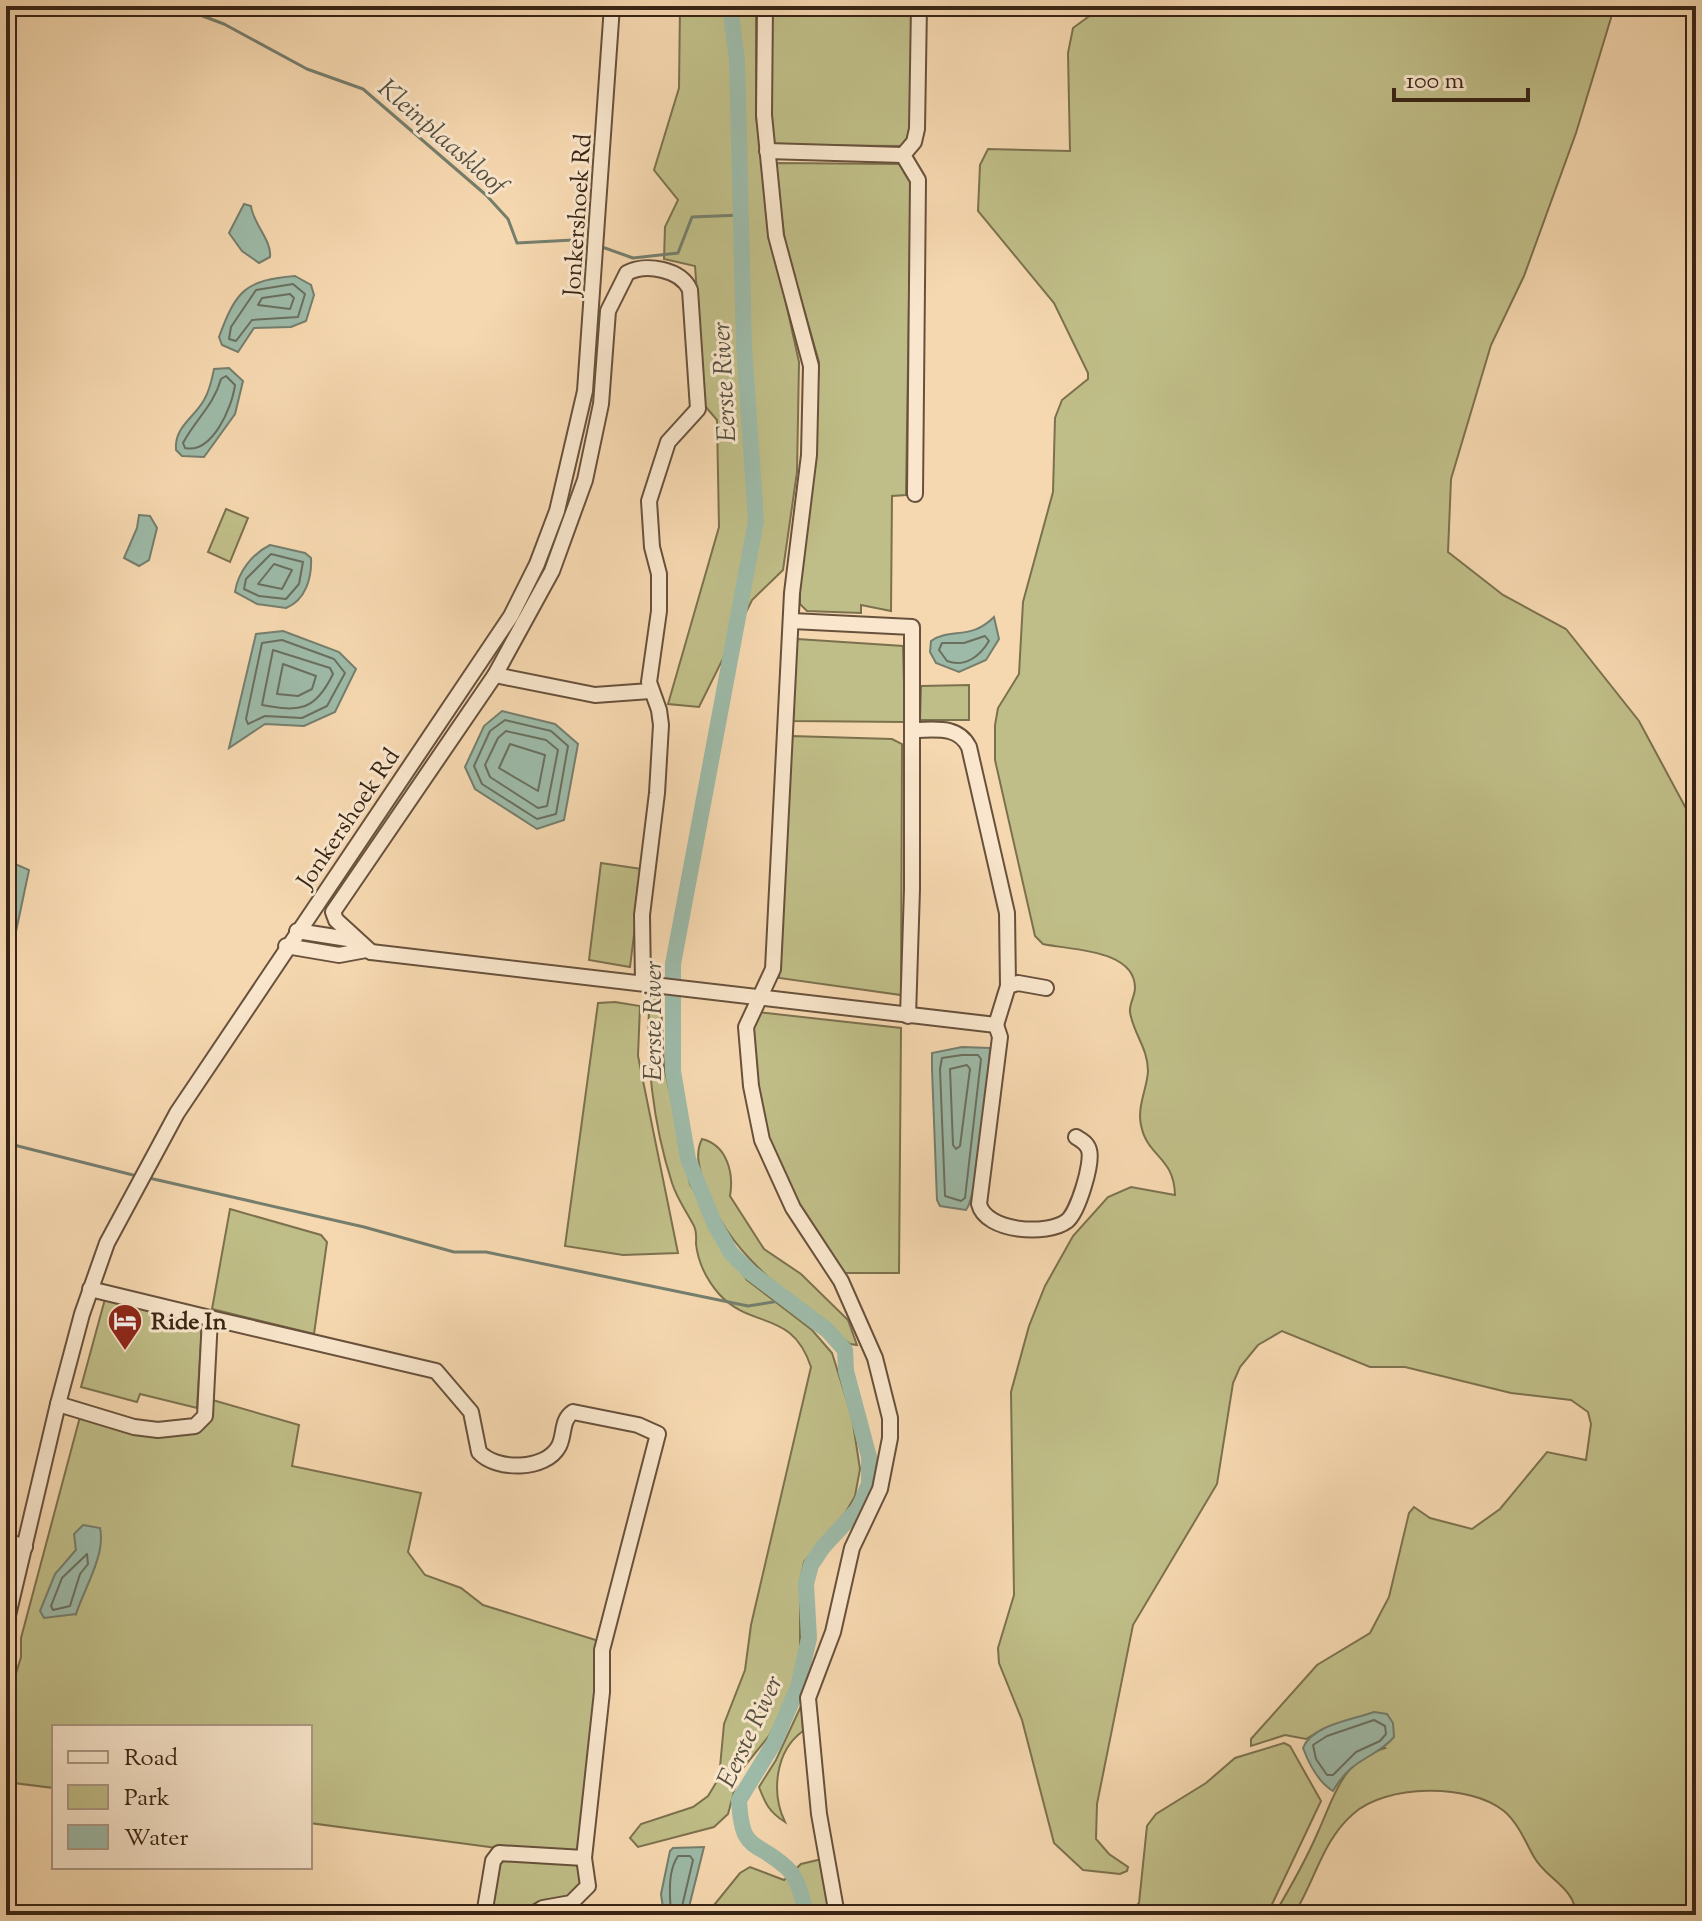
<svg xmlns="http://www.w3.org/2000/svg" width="1702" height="1921" font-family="'Sorts Mill Goudy',serif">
<rect width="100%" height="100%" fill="#f6d8b0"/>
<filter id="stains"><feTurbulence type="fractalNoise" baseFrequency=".0025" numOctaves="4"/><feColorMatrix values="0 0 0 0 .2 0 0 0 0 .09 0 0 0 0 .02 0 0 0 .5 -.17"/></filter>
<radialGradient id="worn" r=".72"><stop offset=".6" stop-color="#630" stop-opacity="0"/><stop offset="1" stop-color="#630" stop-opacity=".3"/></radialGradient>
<!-- green -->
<g fill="#c0be88" stroke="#7c714e" stroke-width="2" fill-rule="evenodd">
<path d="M680 6H756V117L780 276 799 362 797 472 783 570 752 600 699 707 668 704 719 527 717 420 705 406 695 266 664 259 665 227 678 200 654 170 679 88Z"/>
<path d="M771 6H911V137L904 146 771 145Z"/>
<path d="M1103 6H1610L1611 18 1576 133 1524 276 1491 345 1451 479 1448 552 1503 595 1566 629 1639 721 1696 827V1915H1576C1575 1887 1546 1879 1534 1857 1525 1841 1518 1823 1504 1811 1470 1783 1385 1784 1353 1814 1322 1841 1315 1881 1294 1914L1274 1915C1290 1888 1306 1860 1318 1832 1335 1795 1341 1761 1385 1748L1348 1722 1323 1729 1306 1739 1285 1735 1251 1746V1739L1317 1665 1370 1633 1389 1597 1409 1513 1414 1507 1430 1518 1472 1529 1500 1509 1547 1452 1586 1460 1591 1424 1588 1412 1571 1400 1511 1393 1405 1367H1370L1282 1331 1258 1345 1240 1367 1233 1383 1217 1484 1133 1625 1097 1804 1096 1839 1109 1854 1128 1867 1127 1871 1120 1874 1083 1870 1054 1843 1022 1720 999 1663 998 1648 1014 1595 1011 1392 1029 1326 1045 1286 1073 1236 1108 1197 1131 1187 1175 1195C1174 1156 1147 1157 1141 1125 1137 1106 1147 1089 1148 1071 1148 1048 1133 1033 1130 1012 1129 1004 1135 996 1135 988 1135 949 1070 950 1043 944L1035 936 995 760V725L998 708 1019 674 1023 602 1053 492 1055 418 1062 400 1088 379V373L1054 303 978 211 980 165 988 149 1070 151 1068 53 1073 28Z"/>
<path d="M775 163 900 164 911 170 906 495 892 496 891 611 861 605V613L807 611 800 604V556L813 471 819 362 785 243Z"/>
<path d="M226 509 248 518 230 562 208 552Z"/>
<path d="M797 639 903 646 905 722 793 721Z"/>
<path d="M969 685V720H920L921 686Z"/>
<path d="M791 736 892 739 902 744 901 995 779 978Z"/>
<path d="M601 863 642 869 630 967 589 960Z"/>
<path d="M653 989 661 1003 664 1066 690 1184 729 1255 747 1280 812 1330 832 1353 852 1417 860 1469 855 1496 846 1512 804 1562 800 1582V1648L795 1675 784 1709 769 1736 739 1773 728 1814 714 1827 638 1847 630 1838 641 1824 693 1807 708 1796 719 1778 724 1724 745 1670 751 1625 811 1367C792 1309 752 1330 719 1294 707 1280 698 1262 696 1244 696 1238 697 1232 694 1226 687 1212 677 1199 672 1183 653 1124 645 1056 650 994Z"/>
<path d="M615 1002 640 1006 638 1056 678 1253 623 1255 565 1246 598 1003Z"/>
<path d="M757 1012 901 1028 899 1273H844C807 1220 766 1164 757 1097 753 1071 754 1044 752 1017Z"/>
<path d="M702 1139C727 1145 734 1173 730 1196L764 1249 801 1274 848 1320 857 1345 850 1344C793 1297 725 1255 703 1181 699 1166 695 1153 702 1139Z"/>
<path d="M230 1209 321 1235 327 1242 314 1334 212 1309Z"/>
<path d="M105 1299 202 1325 197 1408 140 1394 137 1402 81 1387Z"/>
<path d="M209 1399 299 1425 292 1466 421 1493 408 1552 425 1575 461 1588 483 1605 602 1642 581 1855 564 1857 310 1823V1727H54V1788L6 1782V1706L21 1657V1638L81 1413 117 1424 199 1429 205 1426ZM75 1534 95 1567 87 1578 76 1614 55 1575 76 1550Z"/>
<path d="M802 1704 803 1731C775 1751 771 1793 785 1822 769 1812 765 1803 759 1787L776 1760Z"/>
<path d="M1284 1743 1290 1746 1321 1801 1267 1915H1127L1139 1903 1147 1826 1156 1814 1206 1783 1235 1758Z"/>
<path d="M496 1859 583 1864V1891L528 1915H487Z"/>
<path d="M822 1859 833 1915H711L710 1910 740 1873 750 1867 784 1880 801 1864Z"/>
</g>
<!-- water -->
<g fill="#9dbaa8" stroke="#757e6d" stroke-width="2">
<path d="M244 204 251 206C253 224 272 240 270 257L259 263 242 251 229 233Z"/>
<path d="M295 276 311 285 314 295 306 321 291 327 254 328 238 352 222 345 219 337C236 290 246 280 295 276Z"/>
<path d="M229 368 243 381 235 414 204 457 182 456 176 450C174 427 194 418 204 400 210 390 212 379 214 369Z"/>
<path d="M139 515 150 516 157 528 149 560 139 566 124 558 137 528Z"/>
<path d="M270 545 305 553 311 558C312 577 306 600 286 608L257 604 235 592C238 572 252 554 270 545Z"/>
<path d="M994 617 999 639 986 660 959 672 936 663 930 652 931 641C951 627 970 641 994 617Z"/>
<path d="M283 631 339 652 356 669 335 712 304 726 265 724 229 748 256 634Z"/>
<path d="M502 711 555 724 578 744 564 820 537 829 475 789 465 767 484 726Z"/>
<path d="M6 860 29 870 7 974H6Z"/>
<path d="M962 1047 990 1048C989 1074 978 1195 966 1210L940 1206 937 1200 932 1069V1053Z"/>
<path d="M83 1525 100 1528C106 1554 84 1589 76 1614L44 1618 40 1611 55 1574 76 1550 74 1534Z"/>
<path d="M1374 1712 1387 1714 1393 1723 1394 1737C1374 1760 1353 1756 1333 1791 1318 1782 1309 1764 1303 1748 1312 1725 1352 1720 1374 1712Z"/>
<path d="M704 1847 687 1915H664L661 1894 670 1851 673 1848Z"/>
</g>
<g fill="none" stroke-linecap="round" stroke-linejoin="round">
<!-- shore -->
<g stroke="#6a6f5e" stroke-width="2">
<path d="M293 284 305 294 298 317 252 320 236 341 229 339 231 327 256 290Z"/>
<path d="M290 294 294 298 290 309 258 305 262 298Z"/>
<path d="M226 376 235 385C232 408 212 454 185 448L183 443C195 420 214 405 221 379Z"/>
<path d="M271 554 303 562 299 584 286 599 259 596 244 589 246 579Z"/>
<path d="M274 564 292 570 282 589 258 584Z"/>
<path d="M985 636 989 641C980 656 965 668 947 661L939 650 942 643H964Z"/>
<path d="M282 640 334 659 345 673 327 706 302 718 265 716 248 724 246 719 262 643Z"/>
<path d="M273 650 330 668 333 674C315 711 300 712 262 705Z"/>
<path d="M283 664 316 676 312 689 298 696 277 694Z"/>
<path d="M505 720 551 731 568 746 556 814 537 819 482 784 474 766 490 731Z"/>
<path d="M506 731 546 740 558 750 547 806 538 808 490 777 485 765 498 738Z"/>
<path d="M510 744 545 755 538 791 499 768Z"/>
<path d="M962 1055H978L981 1059 965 1198 961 1201 945 1196 940 1069 942 1058Z"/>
<path d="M967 1065 970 1069 960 1146 956 1149 953 1145 950 1069Z"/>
<path d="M87 1554 88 1564 80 1574 70 1606 53 1610 51 1606 62 1578Z"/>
<path d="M1374 1720 1385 1726 1386 1734 1380 1741 1356 1752 1333 1775H1327L1316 1759 1313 1745 1327 1736Z"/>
<path d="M671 1915C670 1896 667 1872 678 1856H690L693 1860 680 1915"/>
</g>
<!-- stream -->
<g stroke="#757e6d" stroke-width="3">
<path d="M176 6 224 24 307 69 363 89 486 195 508 219 517 243 573 240 587 244"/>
<path d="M602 247 633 258 678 253 692 217 741 215"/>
<path d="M6 1143 133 1175"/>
<path d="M149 1178 364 1227 454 1252H486L748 1306 786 1300"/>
</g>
<!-- river -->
<path stroke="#9dbaa8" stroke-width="16" d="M730 6 737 60 744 346 756 521 673 964V1071L688 1159 715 1225 731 1253 750 1272 827 1330 845 1350 846 1371 869 1457V1484L859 1508 823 1547 811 1565 806 1584 809 1638 798 1687 774 1743 739 1800C742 1855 755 1838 787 1868 799 1879 802 1900 807 1915"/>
<defs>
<g id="minor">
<path d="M765 6 764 115 776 236 811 366 809 455 792 593 773 969 746 1027 751 1086 762 1140 793 1208 841 1281 875 1358 890 1418V1438L880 1489 852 1548 833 1632 808 1698 819 1814 837 1915"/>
<path d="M767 151 903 155 914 142 917 129 919 6"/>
<path d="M903 155 918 180 915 494"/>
<path d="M792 621 912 627V889L908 1016"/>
<path d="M495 675 595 695 650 691"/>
<path d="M914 730C935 730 958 725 969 747L1007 913 1008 986"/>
<path d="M297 931 348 939 371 952 996 1025 1000 1037 979 1204C986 1232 1047 1236 1067 1221 1078 1212 1093 1163 1089 1150 1087 1143 1081 1140 1076 1137"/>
<path d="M286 946 339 955 366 950"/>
<path d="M371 952 336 920 333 912 495 675 552 571 585 480 601 404 608 311 627 273C646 263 681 269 690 290L698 409 668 442 649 501 652 547 659 574V611L649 682 659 710 661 725 657 793 642 915 643 983"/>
<path d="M996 1025 1008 986 1018 983 1046 988"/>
<path d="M210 1318 436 1371 471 1412 479 1452C496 1471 546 1471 559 1446 565 1434 561 1420 573 1412L638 1425 658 1434 602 1650V1692L584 1858 499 1853 493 1861 484 1915"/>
<path d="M58 1404 134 1427 158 1430 195 1426 205 1416 210 1318 90 1289"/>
<path d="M6 1541 25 1547"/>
<path d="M6 1624 58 1404 82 1314 107 1243 177 1113 511 616 537 564 557 511 585 391 612 6"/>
<path d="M531 1915 543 1908 571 1903 588 1886 584 1858"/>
</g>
</defs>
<!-- minor casing -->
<use href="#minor" stroke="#68513c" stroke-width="18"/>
<!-- minor -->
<use href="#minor" stroke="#f9e6cc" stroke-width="14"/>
</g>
<!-- icons -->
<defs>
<symbol id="hotel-pin" viewBox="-11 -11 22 30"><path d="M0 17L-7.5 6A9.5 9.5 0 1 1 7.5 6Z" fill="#8f2418" stroke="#f9e6cc"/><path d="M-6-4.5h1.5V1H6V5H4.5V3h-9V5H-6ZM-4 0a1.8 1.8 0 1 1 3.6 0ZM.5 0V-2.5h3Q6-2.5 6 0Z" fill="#fff"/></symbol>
</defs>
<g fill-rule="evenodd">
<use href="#hotel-pin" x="105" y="1301" width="40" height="54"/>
</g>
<g text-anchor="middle" stroke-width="6" stroke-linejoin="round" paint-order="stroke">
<!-- street labels -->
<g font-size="24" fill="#382415" stroke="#f9e6cc">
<text transform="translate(577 215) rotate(-86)" y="8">Jonkershoek Rd</text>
<text transform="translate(348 818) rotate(-56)" y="8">Jonkershoek Rd</text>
</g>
<!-- poi labels -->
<g font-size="24" font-weight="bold" fill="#382415" stroke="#f9e6cc" text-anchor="start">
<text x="151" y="1329">Ride In</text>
</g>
<!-- water labels -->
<g font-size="26" font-style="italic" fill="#565141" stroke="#f9e6cc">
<text transform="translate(443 136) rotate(41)" y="9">Kleinplaaskloof</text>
<text transform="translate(723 382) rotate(-93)" y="9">Eerste River</text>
<text transform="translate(652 1021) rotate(-90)" y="9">Eerste River</text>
<text transform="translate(749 1731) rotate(-65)" y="9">Eerste River</text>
</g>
</g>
<!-- margin -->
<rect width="1702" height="1921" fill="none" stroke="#f6d8b0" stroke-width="32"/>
<rect x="8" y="8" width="1686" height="1905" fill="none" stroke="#382415" stroke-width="4"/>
<rect x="16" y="16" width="1670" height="1889" fill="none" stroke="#382415" stroke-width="2"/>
<!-- legend -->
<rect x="52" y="1725" width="260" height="144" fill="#f9e6cc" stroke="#ac9883" stroke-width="2"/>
<rect x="68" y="1751" width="40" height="12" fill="#f9e6cc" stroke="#ac9883" stroke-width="2"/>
<text x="124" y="1765" font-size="24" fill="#382415">Road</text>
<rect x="68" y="1785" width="40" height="24" fill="#c0be88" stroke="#ac9883" stroke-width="2"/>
<text x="124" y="1805" font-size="24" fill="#382415">Park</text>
<rect x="68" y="1825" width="40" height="24" fill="#9dbaa8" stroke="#ac9883" stroke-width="2"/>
<text x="124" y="1845" font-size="24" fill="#382415">Water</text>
<!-- scale -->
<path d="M1394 88v12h134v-12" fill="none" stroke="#382415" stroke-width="4"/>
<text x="1406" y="88" font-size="24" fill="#382415" stroke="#f9e6cc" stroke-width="6" paint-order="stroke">100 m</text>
<rect width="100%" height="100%" filter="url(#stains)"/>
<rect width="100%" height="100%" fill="url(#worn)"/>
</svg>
